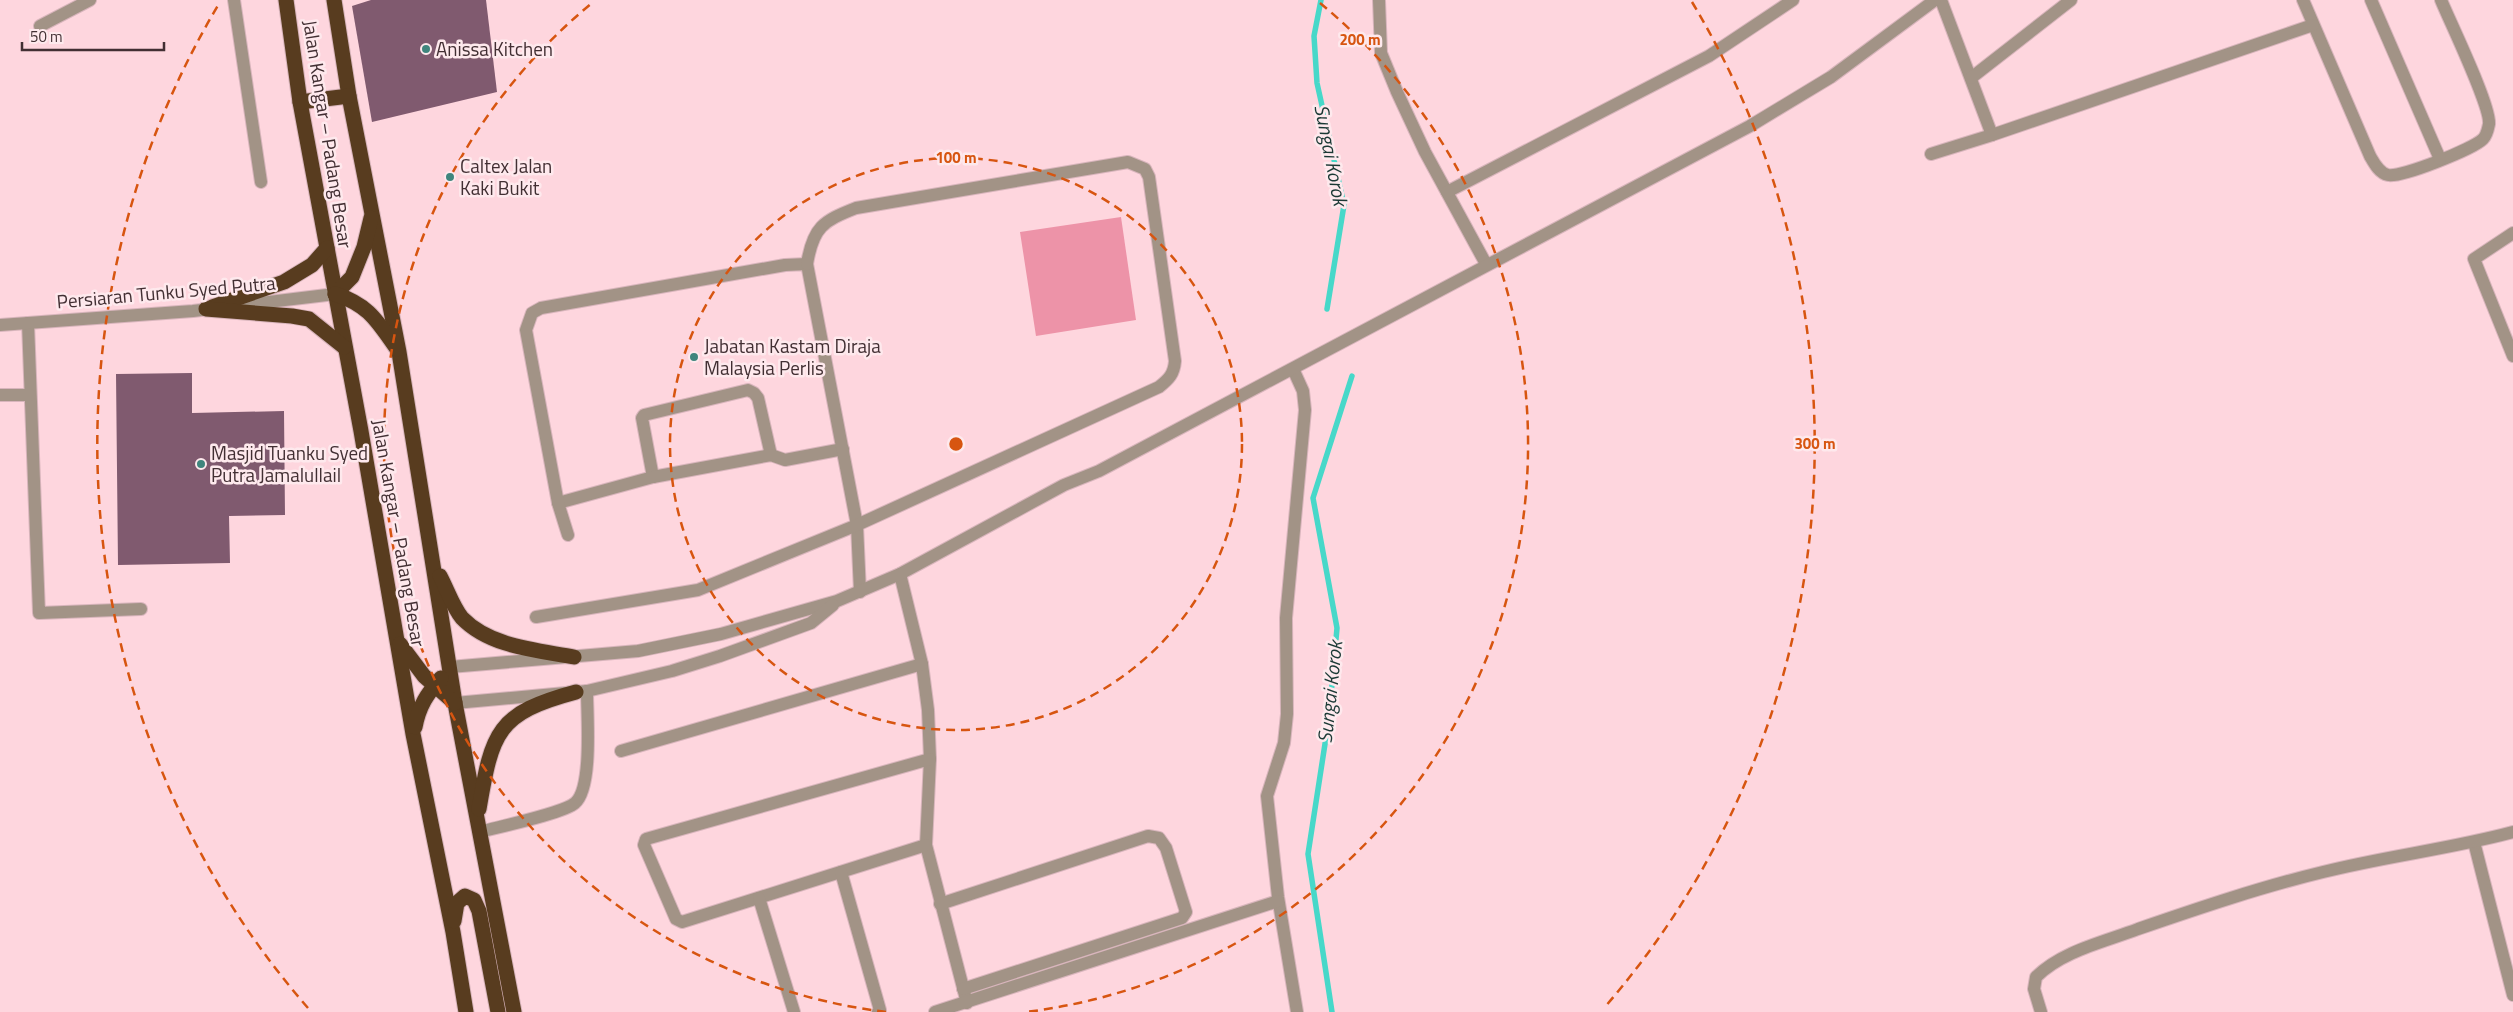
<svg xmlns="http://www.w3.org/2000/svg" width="2513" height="1012" font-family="'Titillium Web',sans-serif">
<rect width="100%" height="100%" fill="#fed6de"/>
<!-- green -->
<path fill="#ed93a8" d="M1121 217 1136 320 1036 336 1020 232Z"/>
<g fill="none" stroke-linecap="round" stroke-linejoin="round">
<!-- stream -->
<g stroke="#47d8c9" stroke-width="5.5">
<path d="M1321 0 1314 36 1317 83 1344 205 1327 309"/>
<path d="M1332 1012 1308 854 1329 718 1337 628 1313 498 1352 376"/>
</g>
</g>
<!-- building -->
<g fill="#805a6f">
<path d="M371 0H486L497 92 372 122 352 6Z"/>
<path d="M192 373V413L284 411 285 515 229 516 230 563 118 565 116 374Z"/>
</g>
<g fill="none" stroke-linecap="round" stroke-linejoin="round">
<defs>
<g id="minor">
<path d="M234 0 261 182"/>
<path d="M1379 0 1381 53 1397 92 1425 152 1486 264"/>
<path d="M1941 0 1992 135"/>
<path d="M2303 0 2370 156C2374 163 2379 173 2388 175 2401 178 2473 149 2483 139 2487 135 2488 129 2489 124 2491 106 2450 22 2441 0"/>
<path d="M2371 0 2440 159"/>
<path d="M40 26 90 0"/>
<path d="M1971 78 2071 0"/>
<path d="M1931 154 1992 135 2313 25"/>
<path d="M1447 192 1709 56 1793 0"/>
<path d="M2513 233 2474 259 2513 356"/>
<path d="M28 323 39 613 141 609"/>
<path d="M0 325 193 311 335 294"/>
<path d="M1293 369 1303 391 1305 410 1286 618 1287 714 1284 743 1267 796 1278 897 1297 1012"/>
<path d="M0 395H30"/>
<path d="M653 477 642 418 644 415 748 390 754 393 758 398 771 455"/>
<path d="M558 503 653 477 771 455 785 460 843 449"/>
<path d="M568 535 558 503 526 330 532 313 541 308 785 265 807 264 857 525 860 592"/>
<path d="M900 574 922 664 928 710 930 759 926 845 967 1003"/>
<path d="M536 617 698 590 857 525 1159 387C1169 379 1174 374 1175 361L1149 177 1145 169 1128 162 856 208C823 221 813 227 807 264"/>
<path d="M450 667 638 651 721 634 837 601 900 574 1064 485 1099 471 1750 126 1831 77 1935 0"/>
<path d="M455 703 587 691 672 671 720 656 811 623 833 605"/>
<path d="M621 751 922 664"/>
<path d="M480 832C498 827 564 813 575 803 593 788 587 715 587 691"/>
<path d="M2474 842 2513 995"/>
<path d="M926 845 682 922 676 919 644 845 646 839 930 759"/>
<path d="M841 872 880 1010 878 1012"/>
<path d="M759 898 794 1012"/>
<path d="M940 904 1148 836 1159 838 1166 848 1186 912 1182 918 963 989"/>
<path d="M935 1012 1278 901"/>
<path d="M2041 1012 2034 989 2036 977C2062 951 2104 942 2138 929 2199 908 2261 887 2323 872 2386 856 2450 849 2513 832"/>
</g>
<g id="highway">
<path d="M286 0 300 102 361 431 413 734 453 932 466 1012"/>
<path d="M334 0 349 96 399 352 455 703 514 1012"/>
<path d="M300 102 349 96"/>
<path d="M335 294 352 277 364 247 371 218"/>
<path d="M335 294C369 305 377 321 397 349"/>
<path d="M212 307 284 282 312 265 327 248"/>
<path d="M206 309 292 316 309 319 344 347"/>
<path d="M440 576C447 589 453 607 462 618 490 647 537 650 574 657"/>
<path d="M400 644 424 676 455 703"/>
<path d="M415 727C419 706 427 694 441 678"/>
<path d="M479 809C492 732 497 713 576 692"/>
<path d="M454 921 457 903 465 896 474 900 479 911 498 1012"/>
</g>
</defs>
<!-- minor casing -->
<use href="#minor" stroke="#d8b5bc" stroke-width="14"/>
<!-- highway casing -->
<use href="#highway" stroke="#d8b5bc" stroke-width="17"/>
<!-- minor -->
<use href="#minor" stroke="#a29386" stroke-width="12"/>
<!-- highway -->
<use href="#highway" stroke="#583c1f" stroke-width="15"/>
</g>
<!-- distance rings -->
<g fill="none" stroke="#d75510" stroke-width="2.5" stroke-dasharray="9 6">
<circle cx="956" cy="444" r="286"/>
<path d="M886 1012A572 572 0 0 1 592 3M1320 3A572 572 0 0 1 1026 1012"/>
<path d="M308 1008A859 859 0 0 1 220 2M1692 2A859 859 0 0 1 1604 1008"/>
</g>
<!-- markers -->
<g fill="#3f857d" stroke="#fee9ed" stroke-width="2">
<circle cx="426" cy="49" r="5"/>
<circle cx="450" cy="177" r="5"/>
<circle cx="694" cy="357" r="5"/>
<circle cx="201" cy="464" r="5"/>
</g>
<g text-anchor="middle" stroke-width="5" stroke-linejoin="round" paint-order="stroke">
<!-- poi labels -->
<g font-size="19" fill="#422f33" stroke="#fee9ed" text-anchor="start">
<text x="436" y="56">Anissa Kitchen</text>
<text x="460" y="173">Caltex Jalan<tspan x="460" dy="22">Kaki Bukit</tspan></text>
<text x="704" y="353">Jabatan Kastam Diraja<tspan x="704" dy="22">Malaysia Perlis</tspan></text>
<text x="211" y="460">Masjid Tuanku Syed<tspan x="211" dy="22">Putra Jamalullail</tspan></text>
</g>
<!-- street labels -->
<g font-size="19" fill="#422f33" stroke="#fee9ed">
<text transform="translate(328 134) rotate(81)" y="7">Jalan Kangar – Padang Besar</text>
<text transform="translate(166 292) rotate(-5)" y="7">Persiaran Tunku Syed Putra</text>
<text transform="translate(399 533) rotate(80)" y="7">Jalan Kangar – Padang Besar</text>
</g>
<!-- water labels -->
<g font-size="20" font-style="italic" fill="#1b3935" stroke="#fee9ed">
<text transform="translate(1331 155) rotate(79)" y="7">Sungai Korok</text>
<text transform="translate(1330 692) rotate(-84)" y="7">Sungai Korok</text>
</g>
</g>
<circle cx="956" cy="444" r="8" fill="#d75510" stroke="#fee9ed" stroke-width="2.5"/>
<g font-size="15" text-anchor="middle" font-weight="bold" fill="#d75510" stroke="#fee9ed" stroke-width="5" stroke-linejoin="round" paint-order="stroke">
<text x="1360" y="45">200 m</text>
<text x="956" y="163">100 m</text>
<text x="1815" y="449">300 m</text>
</g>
<!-- scale -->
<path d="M22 42v8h142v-8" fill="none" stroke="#422f33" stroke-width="2.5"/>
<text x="30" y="42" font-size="15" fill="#422f33" stroke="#fee9ed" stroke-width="4" paint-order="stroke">50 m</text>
</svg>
